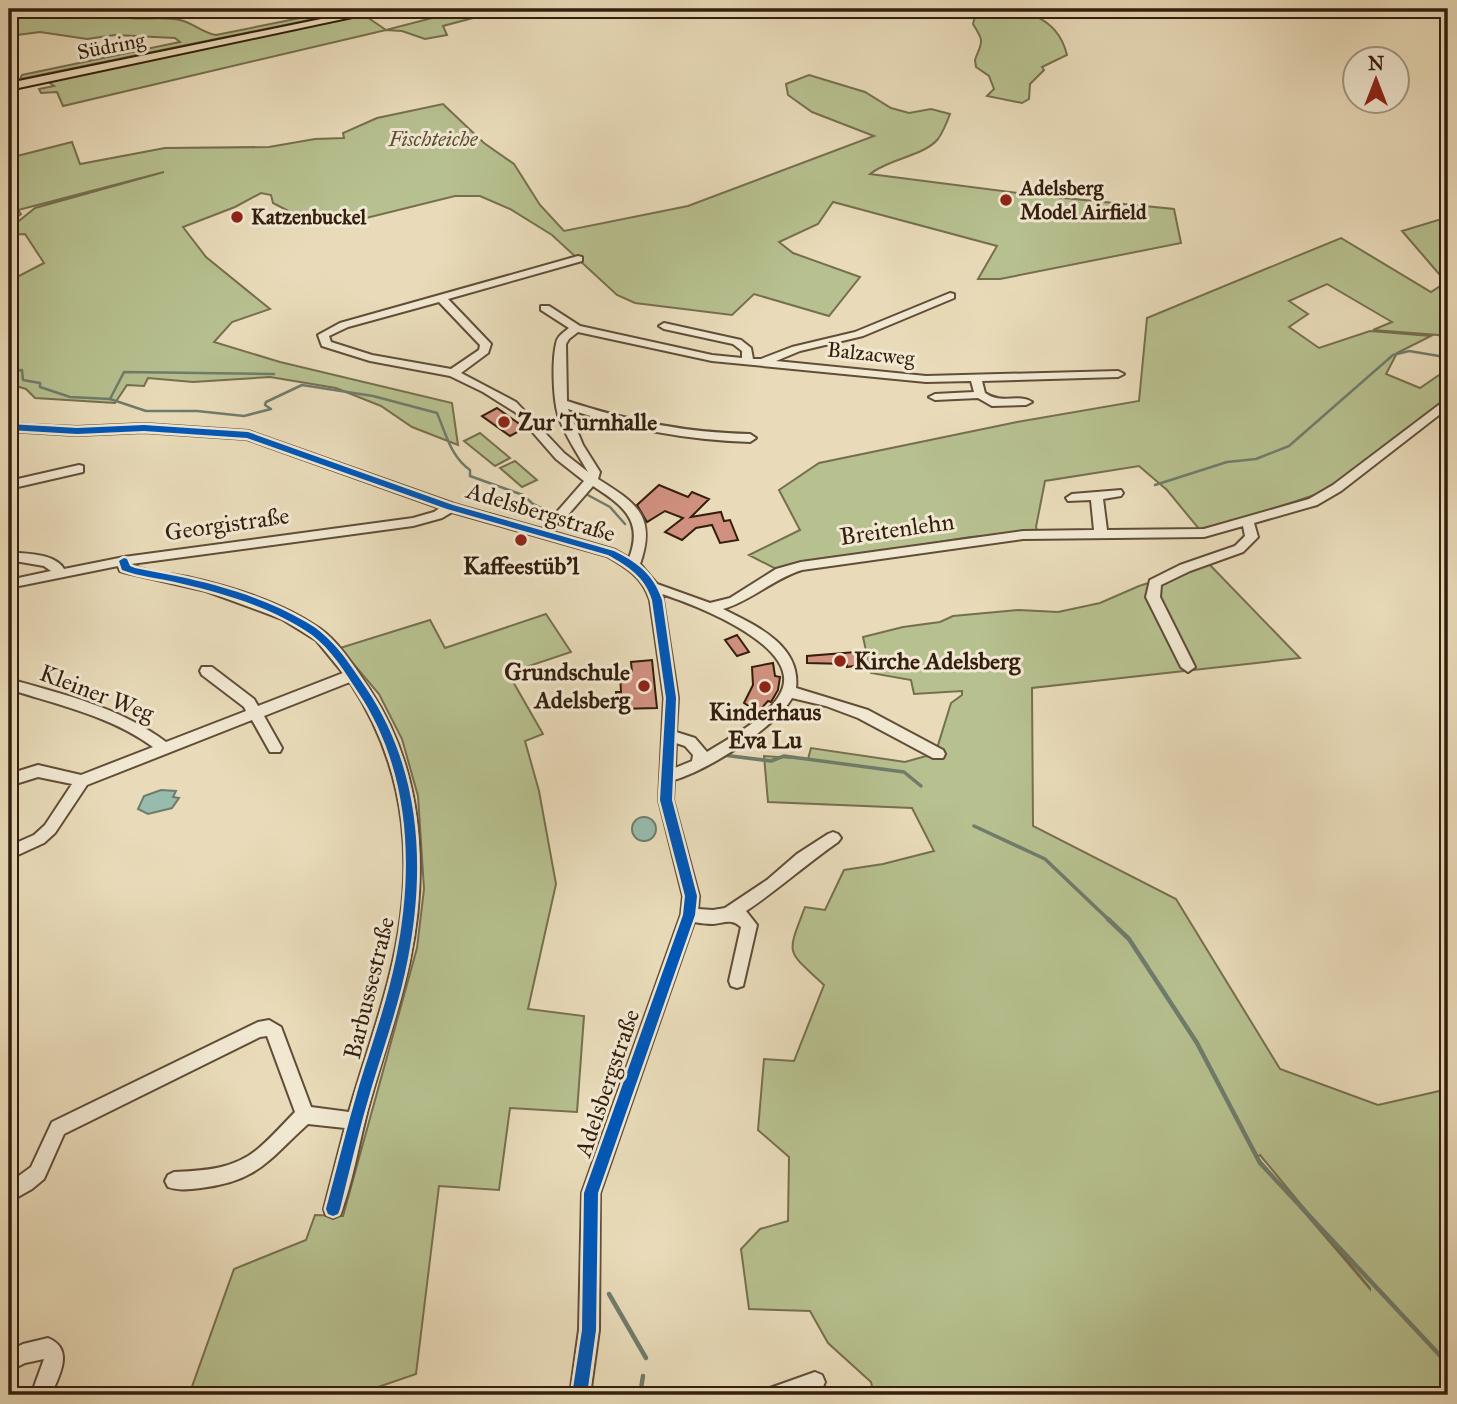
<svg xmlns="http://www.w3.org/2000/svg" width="1457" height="1404" font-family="'IM FELL Great Primer',serif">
<rect width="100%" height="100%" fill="#e9dbb9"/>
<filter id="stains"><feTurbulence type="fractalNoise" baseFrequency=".00286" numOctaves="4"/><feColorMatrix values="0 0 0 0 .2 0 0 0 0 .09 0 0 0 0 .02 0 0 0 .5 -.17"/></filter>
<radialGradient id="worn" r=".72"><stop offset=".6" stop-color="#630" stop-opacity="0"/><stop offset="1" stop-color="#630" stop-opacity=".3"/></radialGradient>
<!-- green -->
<g fill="#b7c08f" stroke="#766f4e" stroke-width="2" fill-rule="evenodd">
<path d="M16 9H102C127 26 153 14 180 20 193 23 203 33 216 35L345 9H363L20 79 22 75 180 42 175 38 115 35 87 39 40 32 9 36V27L15 25 9 16V10Z"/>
<path d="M390 9H396L367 17 386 30 467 9H507L443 26 447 35 425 39 402 31 386 30 63 106 57 92 41 93 39 89 54 86 47 81Z"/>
<path d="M977 9C1015 9 1056 10 1067 55L1042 67 1044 70 1030 84 1029 99 1022 103 987 96 994 89 989 76 976 67 975 60C982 41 985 43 973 24Z"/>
<path d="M809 75 865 92 891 108 909 113 931 109 950 114C947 122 943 132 938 139 924 156 888 159 870 174L1034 195 1174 209 1181 243 1000 279H978L997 246 833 202 818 224 779 242 793 253 860 277 829 316 754 294 732 315 635 303 617 295 552 235 510 209 480 196H455L338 225 296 215 273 203 271 195 261 193 235 207 183 227 206 257 270 309 232 322 214 342 280 362 452 403 458 445 412 427 381 406 336 388 270 377 193 382 148 378 144 386 127 385 115 403 35 398 26 389 9 384V281L44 263 25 234 9 235V229L35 208 164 172 18 210 21 214 9 223V158L72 142 80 164 165 148 269 147 315 139 344 138 343 133 377 118 443 104 484 143 514 164 540 205 564 231 688 206 874 136 812 112 788 95 786 84Z"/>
<path d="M1448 217V251L1445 253 1447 257 1442 260 1448 266V339L1438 335 1373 330 1392 322 1327 284 1289 301 1308 314 1289 327 1319 348 1370 331 1431 336 1397 353 1386 374 1420 388 1448 369V399L1332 489 1241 520 1199 529 1167 490 1139 466 1045 481 1036 527 1038 532 971 537 800 564 778 570 749 555 800 530 779 490 819 463 1017 422 1139 401 1147 318 1341 238 1431 292 1446 282 1402 231Z"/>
<path d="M480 433 510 458 495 466 464 441Z"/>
<path d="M515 461 537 480 522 487 500 468Z"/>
<path d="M1209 564 1300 658 1032 688 1033 826 1176 899 1280 1069 1378 1105 1448 1089V1395H874L871 1382 828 1343 810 1311 749 1309 741 1249 760 1229 788 1221 789 1157 758 1130 764 1059 794 1061 824 985C786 949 786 957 805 907L825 910 844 870 883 864 934 851 912 808 768 802 764 756 808 759 811 748 905 762 926 756 934 758 951 703 962 695V691L914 694 911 680 871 673 863 637 903 627 940 622 953 616 1019 610 1058 612 1100 603 1139 586ZM1260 1155 1370 1288V1289L1257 1157Z"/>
<path d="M546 614 571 652 508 673 543 734 525 741 539 791 556 884 528 1009 584 1016 577 1112 510 1108 499 1190 439 1186 416 1374 355 1395H189L234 1269 306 1240 315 1215 343 1216 417 948 424 889 418 796 402 739 379 694 340 648 430 620 445 648Z"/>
</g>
<!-- water -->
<g fill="#97bbac" stroke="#6f7c6c" stroke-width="2">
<path d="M161 790 176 791 173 797 179 798 172 808 148 814 138 809 144 796Z"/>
<circle cx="644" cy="829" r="12"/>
</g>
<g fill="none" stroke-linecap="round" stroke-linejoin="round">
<!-- stream-far2 -->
<g stroke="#6f7c6c" stroke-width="2.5">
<path d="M9 371 22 370 23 380 40 383V387L70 397 110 399 146 411H197L244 416 271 409 265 405 266 402 302 385 373 396 437 413C446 434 451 457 470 470V476L523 495 533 504 554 514"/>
<path d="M110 399 124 372 274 374"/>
<path d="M1155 485 1227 462 1256 459 1289 446 1393 355 1409 351 1439 356 1448 350"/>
<path d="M584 493 610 507 625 524"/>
</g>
<!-- stream-far1 -->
<g stroke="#6f7c6c" stroke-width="3.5">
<path d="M723 755 771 761 784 756 904 772 921 786"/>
<path d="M974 826 1045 859 1110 921"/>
</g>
<!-- stream -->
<g stroke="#6f7c6c" stroke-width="4.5">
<path d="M1108 919 1129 939 1197 1043 1260 1163 1448 1364"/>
<path d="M609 1294 646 1358"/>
<path d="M640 1395 643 1376"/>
</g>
</g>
<!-- building -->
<g fill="#d19180" stroke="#341e0d" stroke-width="2">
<path d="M497 408 525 428 510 436 482 416Z"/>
<path d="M659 485 688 497 692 492 709 499 691 517 721 512 724 521 730 520 738 540 720 543 712 525 696 528 682 540 665 532 683 518 665 511 647 522 637 505Z"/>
<path d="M737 635 749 652 737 656 725 640Z"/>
<path d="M856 652 864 657 854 666 847 667V664L807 663V656Z"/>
<path d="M652 660 657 708 617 709 616 692H621L620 673 632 672 631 662Z"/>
<path d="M773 663 775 676 780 677 778 690 771 702 768 701 758 712 744 703 753 685 752 667Z"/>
</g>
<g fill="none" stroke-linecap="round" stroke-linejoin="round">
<defs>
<g id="minor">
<path d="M578 256 582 257V261L448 299 491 344 488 353 461 373 516 402 564 453 588 472C578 454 565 436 558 415 553 398 552 361 556 344 557 336 563 333 569 328L541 310V306H549L580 326 712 355 742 358V351L733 344 664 329 659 326 664 323 741 340 751 348 753 359H761L792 347 855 332 950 293 954 294V298L863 336 800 351 776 361 926 376 1118 371 1124 374 1118 377 982 381 985 393C1002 405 1018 393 1032 402L1026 405 992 406 978 398 935 400 929 397 935 394 974 392 971 381 926 382 712 361 578 332 569 339 566 344 567 401C628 421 687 433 750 434L756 438 750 442C687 440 628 429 568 409L583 445 600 472 598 479C636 503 657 516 640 564L657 584 710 603 730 598 776 569 801 562 1023 531 1094 530 1091 500 1068 501 1066 498 1072 494 1121 490 1123 493 1121 496 1103 499 1107 530 1204 529 1309 499 1333 485 1444 401 1448 400V408L1341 491 1317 505 1254 523 1258 537 1243 552 1190 571 1161 585 1160 597 1195 667 1188 672 1181 667 1146 597 1150 580 1180 565 1235 546 1245 536 1243 526 1204 537 1023 539 802 570C773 579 751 601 723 609 755 625 801 645 796 688L868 710 943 750 945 754 943 758H933L858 718 826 706 792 698C775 728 708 770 674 780L673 800 699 896 698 909 713 910 725 908 767 880 797 854 828 834 833 832 838 834 841 838 838 842C806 864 778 890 746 911L757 925 743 986 737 988 731 986 729 981 741 927C731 918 724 923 713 924 707 924 700 923 694 922L600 1193 599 1330 590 1395H570L579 1330 582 1193 681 915 683 896 659 800 664 698 650 600C643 577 626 567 607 556L452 512 442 518 413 526 131 564C145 573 170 573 187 577 232 587 282 602 320 629 341 644 355 669 370 690 423 769 429 869 410 960 400 1007 384 1052 371 1098 360 1135 354 1181 340 1215L333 1218 326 1215 324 1209 345 1128 308 1124C269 1159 259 1181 201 1188 190 1189 178 1191 168 1187L165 1181 168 1175 174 1172C204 1171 235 1169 259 1148 272 1137 283 1124 295 1112L267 1036 260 1037 64 1134 44 1179 32 1189 9 1202V1183L31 1167 52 1122 258 1022 269 1020 281 1027 311 1107 349 1112C362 1066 379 1020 390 974 416 870 409 772 350 682L264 716 282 748 280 752H270L252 720 87 785 55 833 44 843 9 859V846L34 835 45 825 72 784 38 777 9 786V774L38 765 81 775 153 747C111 716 58 705 9 689V679C63 694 121 708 166 742L246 711 244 707 202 675 200 671 202 667H212L254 699 258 706 343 673 316 640 282 619 206 591 127 573 120 571 118 566 9 588V580L51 571 44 566 9 560V552C25 554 55 553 64 569L124 557 413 518 434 512 440 508 247 439 144 432 77 435 9 431V424L77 427 144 424 248 431 454 504 542 529 584 481 556 459 515 412 483 392 450 376 370 361 322 346 318 335 340 323ZM439 302 480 345 479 350 451 369 372 355 331 342 329 336 348 327ZM593 486C622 505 644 520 629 558L615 550 553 532ZM662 594C693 604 810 648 779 696 764 720 731 737 707 752L695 738 676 732 678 698ZM676 743 685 746 693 755 692 761 675 768Z"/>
<path d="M79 465 83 466V472L9 489V481Z"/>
<path d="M48 1338C75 1349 59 1376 51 1395H31L44 1359 25 1363 9 1371V1351L23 1344Z"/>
<path d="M815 1372 822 1375 825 1382 822 1389 806 1395H767L770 1388Z"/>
</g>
<path id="major" d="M370 9H390L9 90V83Z"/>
</defs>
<!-- minor casing -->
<use href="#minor" stroke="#614d38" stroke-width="4"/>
<!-- major casing -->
<use href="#major" stroke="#341e0d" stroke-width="4"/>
<!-- minor -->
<use href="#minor" fill="#f1e8d2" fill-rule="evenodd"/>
<!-- major -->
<use href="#major" fill="#e9dbb9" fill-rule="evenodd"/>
<defs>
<g id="cycleway">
<path d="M9 424 77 428 144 425 248 432 453 505 614 551C638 563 653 574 662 600L676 698 672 800 697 896 695 915 598 1193 596 1330 587 1395H572L582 1330 584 1193 683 915 685 896 660 800 666 698 652 600C645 577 628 566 608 555L447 509 247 438 144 431 77 434 9 430Z"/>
<path d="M124 558 127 559 130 566 135 568C148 571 162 573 176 576 220 585 267 599 306 622 333 637 349 663 366 688 420 767 426 865 408 958 400 1001 385 1043 372 1086 360 1126 350 1168 340 1209L338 1214 333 1216 328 1214 326 1209C337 1168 347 1127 359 1086 372 1044 387 1002 396 958 414 868 411 771 358 692 345 672 331 649 312 635 274 608 223 593 179 583 159 578 140 577 122 570L119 561Z"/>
</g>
</defs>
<!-- cycleway casing -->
<use href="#cycleway" stroke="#f1e8d2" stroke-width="5"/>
<!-- cycleway -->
<use href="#cycleway" fill="#0057b8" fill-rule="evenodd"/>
</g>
<!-- markers -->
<g fill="#8f2418" stroke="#f1e8d2" stroke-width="2.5">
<circle cx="1006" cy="200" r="7"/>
<circle cx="237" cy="217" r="7"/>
<circle cx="504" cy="422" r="7"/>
<circle cx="521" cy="540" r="7"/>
<circle cx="840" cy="661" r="7"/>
<circle cx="644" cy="686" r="7"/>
<circle cx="765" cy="687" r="7"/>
</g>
<g text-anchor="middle" stroke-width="6" stroke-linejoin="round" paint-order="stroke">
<!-- far-street labels -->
<g font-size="21" fill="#341e0d" stroke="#f1e8d2">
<text transform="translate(111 46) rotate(-11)" y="7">Südring</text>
<text transform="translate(871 354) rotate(6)" y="7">Balzacweg</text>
</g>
<!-- far-park labels -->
<g font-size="21" font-style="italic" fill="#5b4f34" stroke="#f1e8d2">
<text x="433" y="146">Fischteiche</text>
</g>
<!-- far-poi labels -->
<g font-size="21" font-weight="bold" fill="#341e0d" stroke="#f1e8d2" text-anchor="start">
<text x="1020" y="195">Adelsberg<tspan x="1020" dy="24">Model Airfield</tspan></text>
<text x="251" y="224">Katzenbuckel</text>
</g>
<!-- poi labels -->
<g font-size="24" font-weight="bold" fill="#341e0d" stroke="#f1e8d2" text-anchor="start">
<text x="518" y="430">Zur Turnhalle</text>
<text x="521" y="574" text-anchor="middle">Kaffeestüb'l</text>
<text x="854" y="669">Kirche Adelsberg</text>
<text x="630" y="680" text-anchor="end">Grundschule<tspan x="630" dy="28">Adelsberg</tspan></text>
<text x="765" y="720" text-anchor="middle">Kinderhaus<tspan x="765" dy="28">Eva Lu</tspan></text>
</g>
<!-- street labels -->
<g font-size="24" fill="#341e0d" stroke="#f1e8d2">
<text transform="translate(541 512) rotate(17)" y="8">Adelsbergstraße</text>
<text transform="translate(227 524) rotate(-8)" y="8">Georgistraße</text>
<text transform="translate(897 529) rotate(-8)" y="8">Breitenlehn</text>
<text transform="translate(97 693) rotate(21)" y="8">Kleiner Weg</text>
<text transform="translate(369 988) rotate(-76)" y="8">Barbussestraße</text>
<text transform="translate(607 1083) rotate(-71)" y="8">Adelsbergstraße</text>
</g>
</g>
<!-- margin -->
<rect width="1457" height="1404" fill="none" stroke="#e9dbb9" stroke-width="35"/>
<rect x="10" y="10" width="1436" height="1383" fill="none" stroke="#341e0d" stroke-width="3.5"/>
<rect x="18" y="18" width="1422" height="1369" fill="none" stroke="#341e0d" stroke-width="2"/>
<!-- north arrow -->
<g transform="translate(1376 80)"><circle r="33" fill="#f1e8d2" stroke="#a59783" stroke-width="2"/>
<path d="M0-5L12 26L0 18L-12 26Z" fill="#8f2418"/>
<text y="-10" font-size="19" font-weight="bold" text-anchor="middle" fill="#341e0d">N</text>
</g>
<rect width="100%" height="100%" filter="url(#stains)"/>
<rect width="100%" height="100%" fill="url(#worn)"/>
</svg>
